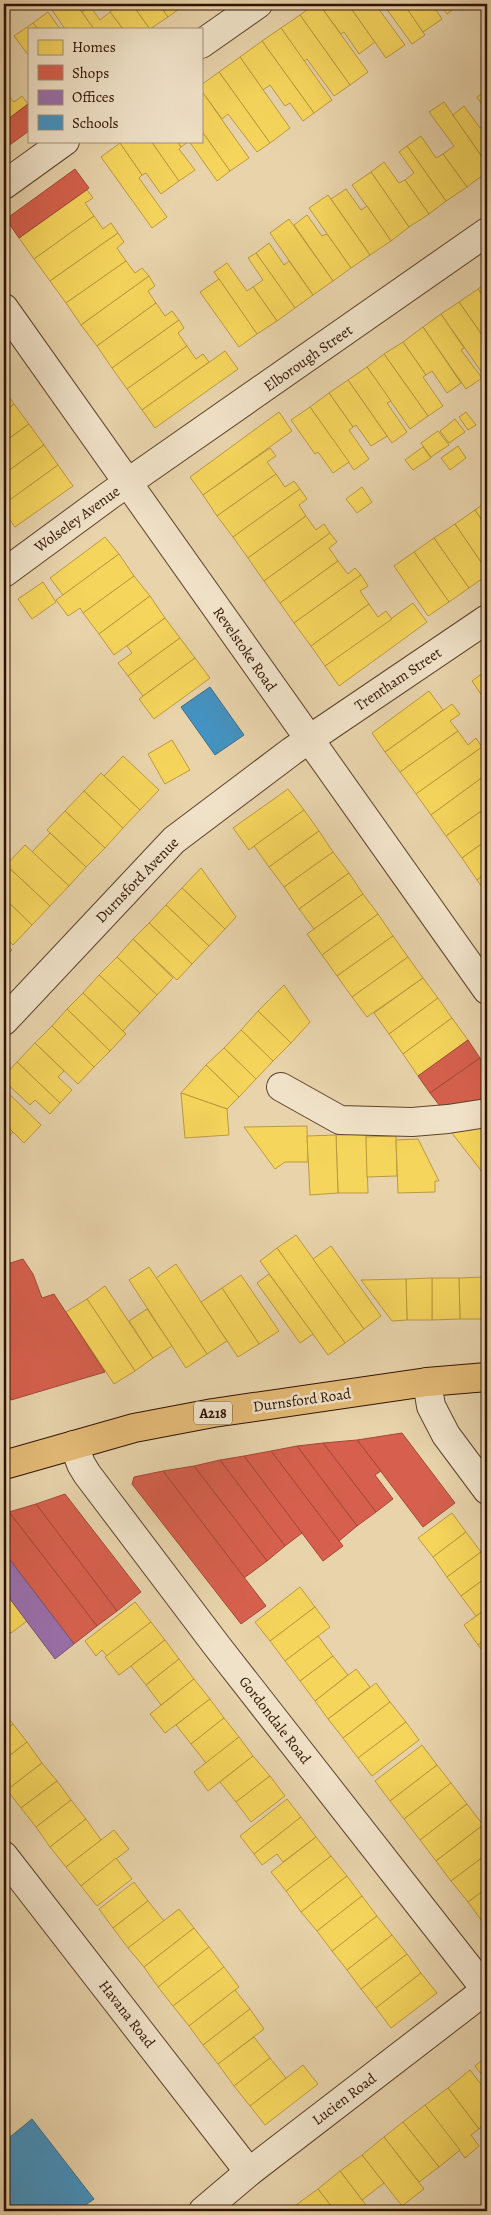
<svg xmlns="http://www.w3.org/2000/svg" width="491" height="2215" font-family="Alegreya,serif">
<rect width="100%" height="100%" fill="#e8d3ab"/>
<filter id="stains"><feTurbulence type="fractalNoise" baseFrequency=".004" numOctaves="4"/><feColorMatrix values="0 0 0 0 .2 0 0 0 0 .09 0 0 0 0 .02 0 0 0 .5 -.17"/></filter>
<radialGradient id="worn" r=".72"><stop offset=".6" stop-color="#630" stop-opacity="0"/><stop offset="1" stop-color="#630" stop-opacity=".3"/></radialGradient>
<!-- homes -->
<g fill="#f6d55c" stroke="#ba9a40">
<path d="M61 4H76L94 29H65L52 10Z"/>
<path d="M112 4H132L150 29H123L110 12 115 8Z"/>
<path d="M132 4H159L168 17 150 29Z"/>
<path d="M159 4H186L168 17Z"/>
<path d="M315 4H319L368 72 350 85 300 15Z"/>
<path d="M319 4H348L375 42 359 54 344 32 341 34Z"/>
<path d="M348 4H375L405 45 386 58Z"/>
<path d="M383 4H404L425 35 412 44Z"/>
<path d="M404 4H432L442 19 423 32Z"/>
<path d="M440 4H460L447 14Z"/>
<path d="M90 6 100 20 110 12 123 29H94L82 12Z"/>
<path d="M48 12 60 29H38L33 23Z"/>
<path d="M300 15 350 85 334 96 307 59 304 61 281 28Z"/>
<path d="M33 23 38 29H29V56L14 36Z"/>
<path d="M281 28 332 100 314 113 262 41Z"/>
<path d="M262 41 314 113 303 121 290 103 285 106 270 85 263 90 240 57Z"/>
<path d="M240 57 290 128 270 143 219 72Z"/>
<path d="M219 72 270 143 257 152 228 114 222 119 201 90V85Z"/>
<path d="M4 90 14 102 22 96 28 104 4 122Z"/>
<path d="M201 90 249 158 230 171 201 130Z"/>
<path d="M487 90V112L477 97Z"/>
<path d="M444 102 487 164V172L467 187 443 154 454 146 429 112Z"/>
<path d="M464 106 480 128 487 123V164L453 115Z"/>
<path d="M201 130 230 171 217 181 189 141 181 147 177 141H201Z"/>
<path d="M421 136 436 158 443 154 467 187 446 201 407 146Z"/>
<path d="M123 141H151L179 181 161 194 146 173 142 175 120 143Z"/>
<path d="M151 141H177L181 147 179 149 195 170 179 181Z"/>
<path d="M120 143 142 175 139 178 167 217 152 228 101 157Z"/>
<path d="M407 146 446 201 429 214 405 180 414 173 399 152Z"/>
<path d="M384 162 399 183 405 180 429 214 409 227 371 172Z"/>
<path d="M371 172 409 227 391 241 352 185Z"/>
<path d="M346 189 361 210 367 206 391 241 370 255 331 199Z"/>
<path d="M87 190 93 198 85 203 94 216 34 259 19 238Z"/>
<path d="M328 195 370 255 351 268 309 208Z"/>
<path d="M307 215 322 236 327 234 351 268 333 281 294 225Z"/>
<path d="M94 216 103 229 111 223 118 233 50 281 34 259Z"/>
<path d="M289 219 333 281 313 295 270 233Z"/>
<path d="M118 233 124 242 117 248 126 261 66 303 50 281Z"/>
<path d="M269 243 284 265 289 261 313 295 295 308 256 253Z"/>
<path d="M256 253 295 308 277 321 253 287 263 280 248 258Z"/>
<path d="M126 261 135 273 142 268 149 276 81 325 66 303Z"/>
<path d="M227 263 247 291 253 287 277 321 257 334 214 272Z"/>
<path d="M149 276 155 286 148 291 156 303 97 346 81 325Z"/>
<path d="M219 279 257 334 239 347 200 292Z"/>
<path d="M487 282V302L478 289Z"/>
<path d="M478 289 487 302V342L459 302Z"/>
<path d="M459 302 487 342V375L485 377 441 314Z"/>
<path d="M156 303 165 316 172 311 179 320 112 368 97 346Z"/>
<path d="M441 314 464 348 461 350 482 378 466 389 423 327Z"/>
<path d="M179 320 184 328 178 333 187 346 127 389 112 368Z"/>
<path d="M423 327 461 383 447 393 432 371 426 375 403 342Z"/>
<path d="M403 342 426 375 423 377 443 406 428 416 384 354Z"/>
<path d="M187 346 196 359 203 354 209 362 142 410 127 389Z"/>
<path d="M225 351 238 369 155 428 142 410Z"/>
<path d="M384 354 428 416 410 429 367 367Z"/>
<path d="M367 367 391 401 387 403 407 432 392 443 348 380Z"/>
<path d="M348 380 387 436 371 446 356 425 353 427 329 393Z"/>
<path d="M4 389 14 404 4 412Z"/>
<path d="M329 393 353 427 349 430 369 459 354 470 310 407Z"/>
<path d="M14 404 29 424 4 442V412Z"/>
<path d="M310 407 349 462 333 473 318 452 315 454 291 420Z"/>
<path d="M279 412 292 431 203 495 190 477Z"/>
<path d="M466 412 476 425 468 430 459 417Z"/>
<path d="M455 419 465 432 449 443 440 431Z"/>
<path d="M29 424 44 445 4 474V442Z"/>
<path d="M438 431 449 445 431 457 421 443Z"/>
<path d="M44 445 58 465 6 503 4 499V486L9 482 4 474Z"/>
<path d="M458 446 466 458 450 470 441 458Z"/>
<path d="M423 447 431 458 413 470 405 460Z"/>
<path d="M270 448 276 456 267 462 276 474 217 516 203 495Z"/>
<path d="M58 465 73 486 15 527 4 512V504Z"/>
<path d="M276 474 285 487 294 481 300 489 233 537 217 516Z"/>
<path d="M362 487 372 502 357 513 346 499Z"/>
<path d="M300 489 307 499 299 505 306 516 248 558 233 537Z"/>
<path d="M487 501V528L475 510Z"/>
<path d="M475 510 487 528V571L455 524Z"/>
<path d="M306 516 316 530 324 524 330 533 264 581 248 558Z"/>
<path d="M455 524 487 571V575L469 588 434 538Z"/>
<path d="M330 533 337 542 329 548 338 561 280 603 264 581Z"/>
<path d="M105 537 119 554 63 595 50 578Z"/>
<path d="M434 538 469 588 449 602 414 552Z"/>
<path d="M414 552 449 602 428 616 394 566Z"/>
<path d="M119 554 134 576 83 613 80 608 68 616 56 600Z"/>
<path d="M338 561 348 574 355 568 361 575 294 623 280 603Z"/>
<path d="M361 575 368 586 360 591 369 604 311 646 294 623Z"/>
<path d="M134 576 150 596 99 634 83 613Z"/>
<path d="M43 582 56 602 32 619 18 599Z"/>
<path d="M150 596 165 618 114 655 99 634Z"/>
<path d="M413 603 427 622 339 686 325 666Z"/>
<path d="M369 604 378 617 386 611 392 619 325 666 311 646Z"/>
<path d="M165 618 180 638 128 676 118 663 132 653 127 646Z"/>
<path d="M180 638 195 658 143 696 128 676Z"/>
<path d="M195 658 210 678 154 719 139 699Z"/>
<path d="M487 670V703L472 681Z"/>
<path d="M429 691 443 710 385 752 372 733Z"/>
<path d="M452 704 460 714 450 721 458 731 400 772 385 752Z"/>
<path d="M458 731 468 745 476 738 482 747 416 794 400 772Z"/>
<path d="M172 740 190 770 165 784 148 754Z"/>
<path d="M482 747 487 754V758L481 762 487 774 431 815 416 794Z"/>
<path d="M123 756 159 790 140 810 104 776Z"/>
<path d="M101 773 140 810 123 828 84 791Z"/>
<path d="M487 774V807L446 836 431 815Z"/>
<path d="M288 789 304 810 249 850 233 828Z"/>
<path d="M84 791 123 828 105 848 65 811Z"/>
<path d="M487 807V840L462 858 446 836Z"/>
<path d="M304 810 319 831 269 867 254 846Z"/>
<path d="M65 811 105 848 86 867 47 830Z"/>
<path d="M319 831 333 852 284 887 269 867Z"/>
<path d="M50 833 86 867 69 886 32 852Z"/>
<path d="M487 840V872L477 880 462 858Z"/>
<path d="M25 845 69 886 50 906 6 865Z"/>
<path d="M333 852 349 873 299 909 284 887Z"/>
<path d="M6 865 50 906 32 925 4 898V867Z"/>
<path d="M201 868 236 917 225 929 182 888Z"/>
<path d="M487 872V894L477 880Z"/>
<path d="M349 873 363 894 314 929 299 909Z"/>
<path d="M182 888 225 929 209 946 166 905Z"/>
<path d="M363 894 378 914 322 955 307 934Z"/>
<path d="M4 898 32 925 13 945 4 936Z"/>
<path d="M166 905 209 946 192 964 149 923Z"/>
<path d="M378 914 393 936 337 976 322 955Z"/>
<path d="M149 923 192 964 177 980 133 939Z"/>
<path d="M393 936 408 957 352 997 337 976Z"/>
<path d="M133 939 173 978 157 995 117 957Z"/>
<path d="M4 942 12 950 4 958Z"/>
<path d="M117 957 157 995 140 1013 99 975Z"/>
<path d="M408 957 423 978 367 1017 352 997Z"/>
<path d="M99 975 140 1013 123 1031 83 993Z"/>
<path d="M423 978 438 998 389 1034 374 1013Z"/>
<path d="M284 985 310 1022 291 1043 258 1011Z"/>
<path d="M83 993 126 1034 110 1051 67 1009Z"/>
<path d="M438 998 452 1018 403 1054 389 1034Z"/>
<path d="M67 1009 110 1051 94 1067 52 1026Z"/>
<path d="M258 1011 291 1043 273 1061 241 1030Z"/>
<path d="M452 1018 468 1040 418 1076 403 1054Z"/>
<path d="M52 1026 94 1067 78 1084 35 1043Z"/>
<path d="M241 1030 273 1061 256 1079 224 1048Z"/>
<path d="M35 1043 64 1071 58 1077 72 1090 60 1103 17 1062Z"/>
<path d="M224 1048 256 1079 239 1097 206 1065Z"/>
<path d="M17 1062 60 1103 50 1114 35 1100 30 1105 4 1081V1076Z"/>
<path d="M206 1065 239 1097 227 1109 181 1093Z"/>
<path d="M4 1089 41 1125 24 1143 4 1123Z"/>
<path d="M181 1093 227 1109 229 1135 185 1138Z"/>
<path d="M487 1121V1171L483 1173 448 1128Z"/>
<path d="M4 1123 13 1132 4 1142Z"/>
<path d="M307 1126 308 1162H285L275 1169 244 1127Z"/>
<path d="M366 1134 368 1193H338L336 1135Z"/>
<path d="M336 1135 338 1193 310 1195 307 1136Z"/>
<path d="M396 1136 397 1176 367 1177 366 1137Z"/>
<path d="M418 1139 439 1181H435V1192L398 1193 396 1140Z"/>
<path d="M296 1235 364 1329 345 1343 277 1248Z"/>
<path d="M331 1246 381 1316 364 1329 313 1259Z"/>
<path d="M277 1248 345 1343 328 1355 260 1261Z"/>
<path d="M176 1264 227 1341 207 1354 156 1278Z"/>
<path d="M149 1267 207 1354 186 1368 129 1280Z"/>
<path d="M269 1274 313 1334 300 1343 257 1283Z"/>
<path d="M241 1275 279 1331 259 1344 222 1288Z"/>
<path d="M486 1277V1319H460L459 1278Z"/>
<path d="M432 1278H459L460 1319 432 1320Z"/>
<path d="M432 1278V1320H407L406 1279Z"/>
<path d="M406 1279 407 1320 392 1321 361 1280Z"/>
<path d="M105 1286 153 1358 135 1371 87 1299Z"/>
<path d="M222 1288 259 1344 238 1357 201 1302Z"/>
<path d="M87 1299 135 1371 114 1384 66 1312Z"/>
<path d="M147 1309 172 1346 153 1358 129 1321Z"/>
<path d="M452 1513 466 1532 433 1557 418 1538Z"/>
<path d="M466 1532 481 1552 447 1577 433 1557Z"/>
<path d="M481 1552 487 1560V1577L461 1596 447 1577Z"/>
<path d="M487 1577V1608L476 1616 461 1596Z"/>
<path d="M300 1587 315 1607 270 1641 255 1622Z"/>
<path d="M4 1591 27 1621 11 1633 4 1627Z"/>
<path d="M135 1602 151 1622 107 1656 102 1650 96 1656 85 1641Z"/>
<path d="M315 1607 330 1627 285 1661 270 1641Z"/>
<path d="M487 1608V1638L478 1645 464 1625Z"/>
<path d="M151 1622 165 1640 119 1675 105 1657Z"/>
<path d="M318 1636 333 1656 300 1681 285 1661Z"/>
<path d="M487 1638V1656L478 1645Z"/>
<path d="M165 1640 179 1659 146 1685 131 1666Z"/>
<path d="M333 1656 348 1675 315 1701 300 1681Z"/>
<path d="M179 1659 194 1679 161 1705 146 1685Z"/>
<path d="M356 1669 370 1687 328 1719 315 1701Z"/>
<path d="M194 1679 210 1699 165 1733 150 1714Z"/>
<path d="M376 1683 390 1702 343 1738 328 1719Z"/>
<path d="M210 1699 224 1718 191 1744 176 1725Z"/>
<path d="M390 1702 406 1722 358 1758 343 1738Z"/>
<path d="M4 1713 13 1724 4 1731Z"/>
<path d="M224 1718 239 1737 206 1763 191 1744Z"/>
<path d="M406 1722 419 1740 372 1776 358 1758Z"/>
<path d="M13 1724 27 1742 4 1760V1731Z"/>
<path d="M239 1737 253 1756 208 1791 194 1772Z"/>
<path d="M27 1742 42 1763 7 1790 4 1786V1760Z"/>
<path d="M422 1745 437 1765 390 1801 375 1781Z"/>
<path d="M253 1756 270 1776 236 1802 220 1782Z"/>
<path d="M42 1763 57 1781 21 1808 7 1790Z"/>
<path d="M437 1765 451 1783 404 1819 390 1801Z"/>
<path d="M270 1776 285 1796 251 1822 236 1802Z"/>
<path d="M57 1781 71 1800 36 1827 21 1808Z"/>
<path d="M451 1783 467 1804 420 1840 404 1819Z"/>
<path d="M287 1799 301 1817 254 1854 240 1836Z"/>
<path d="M71 1800 86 1819 50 1847 36 1827Z"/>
<path d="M467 1804 483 1825 436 1861 420 1840Z"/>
<path d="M301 1817 316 1837 283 1862 277 1854 262 1865 254 1854Z"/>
<path d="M86 1819 101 1840 66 1867 50 1847Z"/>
<path d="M483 1825 487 1831V1854L451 1881 436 1861Z"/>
<path d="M114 1830 129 1849 81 1886 66 1867Z"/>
<path d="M316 1837 331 1856 286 1891 271 1872Z"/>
<path d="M487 1854V1888L468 1902 451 1881Z"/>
<path d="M331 1856 347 1876 301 1912 286 1891Z"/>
<path d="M116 1858 132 1879 97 1906 81 1886Z"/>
<path d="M347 1876 362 1896 317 1931 301 1912Z"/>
<path d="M134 1882 148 1901 113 1928 99 1909Z"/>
<path d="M487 1888V1921L484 1924 468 1902Z"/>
<path d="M362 1896 377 1916 332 1951 317 1931Z"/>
<path d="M148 1901 164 1921 128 1948 113 1928Z"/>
<path d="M179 1909 194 1928 144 1967 128 1948Z"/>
<path d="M377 1916 392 1935 347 1970 332 1951Z"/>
<path d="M194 1928 209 1947 158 1987 144 1967Z"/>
<path d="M392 1935 407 1954 361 1989 347 1970Z"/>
<path d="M209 1947 224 1967 173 2006 158 1987Z"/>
<path d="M407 1954 421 1973 376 2008 361 1989Z"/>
<path d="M224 1967 239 1987 189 2026 173 2006Z"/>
<path d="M421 1973 437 1993 391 2028 376 2008Z"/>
<path d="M235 1990 250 2009 203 2045 189 2026Z"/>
<path d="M250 2009 264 2029 218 2064 203 2045Z"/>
<path d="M254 2037 270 2058 234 2086 218 2064Z"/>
<path d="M487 2056V2082L475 2066Z"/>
<path d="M270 2058 286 2078 250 2106 234 2086Z"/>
<path d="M303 2065 318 2084 265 2125 250 2106Z"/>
<path d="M470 2070 487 2092V2122L479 2129 448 2088Z"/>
<path d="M448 2088 479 2129 471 2135 479 2146 465 2158 425 2105Z"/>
<path d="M425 2105 460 2150 439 2167 403 2122Z"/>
<path d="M403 2122 439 2167 419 2182 384 2137Z"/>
<path d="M384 2137 424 2189 402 2206 362 2155Z"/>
<path d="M362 2155 384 2183 362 2200 340 2171Z"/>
<path d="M340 2171 362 2200 371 2211H335L318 2189Z"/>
<path d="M318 2189 335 2211H301L296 2205Z"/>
</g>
<!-- shops -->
<g fill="#d6604d" stroke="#a44836">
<path d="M28 104 29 131 4 149V122Z"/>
<path d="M75 169 89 188 19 238 6 219Z"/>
<path d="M468 1040 480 1058 430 1093 418 1076Z"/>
<path d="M480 1058 487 1067V1104L443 1110 430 1093Z"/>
<path d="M23 1259 33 1274 42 1298 54 1294 105 1372 11 1400 4 1377V1265Z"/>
<path d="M486 1277H487L486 1319Z"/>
<path d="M402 1433 455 1503 423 1527 357 1440Z"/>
<path d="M357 1440 381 1471 375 1475 393 1499 376 1512 323 1443Z"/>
<path d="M323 1443 376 1512 357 1526 297 1446Z"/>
<path d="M297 1446 357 1526 339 1541 271 1451Z"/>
<path d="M271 1451 343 1546 323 1561 244 1456Z"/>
<path d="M244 1456 302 1533 285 1546 220 1460Z"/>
<path d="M220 1460 285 1546 267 1561 194 1466Z"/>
<path d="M194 1466 267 1561 244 1578 163 1471Z"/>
<path d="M163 1471 266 1606 241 1624 132 1484 134 1477Z"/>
<path d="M65 1494 141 1592 117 1611 36 1504Z"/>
<path d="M36 1504 117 1611 97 1626 9 1512Z"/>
<path d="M9 1512 97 1626 74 1644 4 1552V1513Z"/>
</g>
<!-- offices -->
<path fill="#9970ab" stroke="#795478" d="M4 1552 74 1644 55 1659 4 1591Z"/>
<!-- schools -->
<g fill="#4393c3" stroke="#3d6c88">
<path d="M210 687 244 735 215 755 181 707Z"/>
<path d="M32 2119 94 2199 77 2211H4V2142Z"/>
</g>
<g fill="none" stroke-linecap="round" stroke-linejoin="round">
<defs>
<g id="minor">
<path d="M201 44 258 4"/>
<path d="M4 185 65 141"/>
<path d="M4 308 487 990"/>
<path d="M4 573 110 495 487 232"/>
<path d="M4 1021 174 840 292 751 487 619"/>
<path d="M281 1087 340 1120 412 1122 448 1119 487 1113"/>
<path d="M427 1382 431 1406 446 1435 487 1490"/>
<path d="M74 1445 81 1464 87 1474 217 1646 486 1990"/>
<path d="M4 1856 249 2172"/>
<path d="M203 2211 249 2172 487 1989"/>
</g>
<path id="major" d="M4 1465 134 1428 213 1413 427 1382 487 1377"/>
</defs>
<!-- minor casing -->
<use href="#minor" stroke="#5d422b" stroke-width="30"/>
<!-- major casing -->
<use href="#major" stroke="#2f1100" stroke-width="30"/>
<!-- minor -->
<use href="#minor" stroke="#f0e2c8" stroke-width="28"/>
<!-- major -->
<use href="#major" stroke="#e4ba76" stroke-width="28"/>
</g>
<g text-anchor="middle" stroke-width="5" stroke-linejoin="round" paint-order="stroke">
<!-- shield labels -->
<rect fill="#f0e2c8" stroke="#69503c" stroke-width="1" x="194" y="1401.5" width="38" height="23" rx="4"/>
<g font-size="14" font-weight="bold" fill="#2f1100">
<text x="213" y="1418">A218</text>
</g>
<!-- street labels -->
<g font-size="15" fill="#2f1100" stroke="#f0e2c8">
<text transform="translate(308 358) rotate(-35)" y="5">Elborough Street</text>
<text transform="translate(77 519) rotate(-36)" y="5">Wolseley Avenue</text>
<text transform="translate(245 649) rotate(55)" y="5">Revelstoke Road</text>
<text transform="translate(398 679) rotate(-34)" y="5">Trentham Street</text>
<text transform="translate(137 880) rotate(-46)" y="5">Durnsford Avenue</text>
<text transform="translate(302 1400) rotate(-8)" y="5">Durnsford Road</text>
<text transform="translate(275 1720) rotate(52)" y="5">Gordondale Road</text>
<text transform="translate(127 2014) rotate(52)" y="5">Havana Road</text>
<text transform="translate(344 2099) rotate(-37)" y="5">Lucien Road</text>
</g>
</g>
<!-- margin -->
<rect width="491" height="2215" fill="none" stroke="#e8d3ab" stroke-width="20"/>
<rect x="5" y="5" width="481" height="2205" fill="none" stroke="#2f1100" stroke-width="2.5"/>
<rect x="10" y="10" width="471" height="2195" fill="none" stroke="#2f1100"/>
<!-- legend -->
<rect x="28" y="28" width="175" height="115" fill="#f0e2c8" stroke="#a38e78"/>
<rect x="38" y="40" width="25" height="15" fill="#f6d55c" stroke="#a38e78"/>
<text x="72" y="52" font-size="15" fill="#2f1100">Homes</text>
<rect x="38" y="65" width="25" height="15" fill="#d6604d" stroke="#a38e78"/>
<text x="72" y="78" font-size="15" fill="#2f1100">Shops</text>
<rect x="38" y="90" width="25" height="15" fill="#9970ab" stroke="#a38e78"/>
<text x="72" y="102" font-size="15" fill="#2f1100">Offices</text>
<rect x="38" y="115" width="25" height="15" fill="#4393c3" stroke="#a38e78"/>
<text x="72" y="128" font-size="15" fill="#2f1100">Schools</text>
<rect width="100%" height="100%" filter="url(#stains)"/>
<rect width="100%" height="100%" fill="url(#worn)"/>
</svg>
